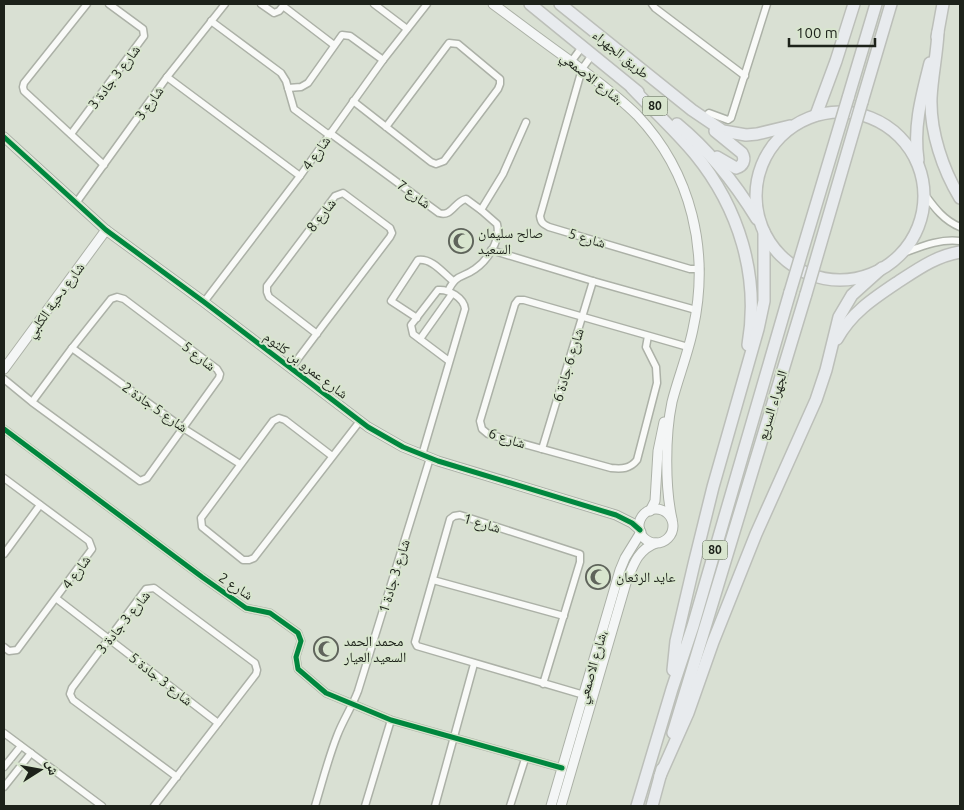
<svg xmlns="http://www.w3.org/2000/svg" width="964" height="810" font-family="Ubuntu,'Noto Naskh Arabic',sans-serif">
<rect width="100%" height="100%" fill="#d9e0d3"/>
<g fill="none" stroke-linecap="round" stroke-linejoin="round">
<defs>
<g id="street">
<path d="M87 4 24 83 23 87 24 91 104 165"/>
<path d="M261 4 274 13 279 11 284 5"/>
<path d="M374 4 407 29"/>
<path d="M652 4 655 8 745 76"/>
<path d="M283 6 334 45"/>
<path d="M211 21 281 73 286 81 294 109 329 135"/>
<path d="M592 55 582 69 540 216C541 223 543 224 549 227L690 269H700"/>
<path d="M571 62 582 47"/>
<path d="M167 77 300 176"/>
<path d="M288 88 301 87 308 83 342 35 350 36 383 60"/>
<path d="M353 101 431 162 436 164 444 161 498 89 500 84V79L458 44 449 43 386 127"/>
<path d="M704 119 709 113 728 120 731 118 767 4"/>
<path d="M330 133 439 213C452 217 454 202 466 199L481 210 497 224C501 240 488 260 475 269 461 279 457 273 448 291"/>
<path d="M71 134 144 36 143 29 109 4"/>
<path d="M923 192C934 207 943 220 960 227"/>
<path d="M76 203 167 77 225 4"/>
<path d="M481 210 503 174 526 122"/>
<path d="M491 250 593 281 696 310"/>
<path d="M898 255C918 248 939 238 960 241"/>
<path d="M204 302 300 176 383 60 427 4"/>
<path d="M417 318 391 301 418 260C432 258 443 273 453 281"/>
<path d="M648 336 646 347 656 367 657 383 637 460C630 469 622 469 611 468L488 434 482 429 480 421 515 304 518 300H524L688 347"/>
<path d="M420 339 452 294"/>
<path d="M72 348 183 428 240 464"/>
<path d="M291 368 324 324 390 237 392 233 390 228 343 193 335 196 267 286V292L269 297 317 334"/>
<path d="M4 379 32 402 140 481 147 478 219 378 220 374 217 369 124 299 117 297 111 299 72 348 32 402"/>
<path d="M4 429 202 577 246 608 270 613 298 633 301 641 296 657 298 669 326 693 391 720 562 768"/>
<path d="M542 449 593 281"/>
<path d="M422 455 465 309C464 298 449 289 438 290L411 325 413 334 449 361"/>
<path d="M332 456 285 420 279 418 273 421 201 518 202 527 243 560H249L254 558 360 421"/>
<path d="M4 478 89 541 92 549 17 650 9 651 4 647"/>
<path d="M4 554 40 505"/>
<path d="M433 580 564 616"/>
<path d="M57 599 218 723"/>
<path d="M543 684 580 562V554L460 515 454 516 450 519 415 642 417 646 584 695"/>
<path d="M4 733 102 806"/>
<path d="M4 767 21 746"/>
<path d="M4 787 31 753"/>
<path d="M154 806 256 674 257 670 255 663 154 588 146 589 72 688 70 694 73 700 177 777"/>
<path d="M315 806C322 783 328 759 337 736 343 720 352 707 358 691L430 458"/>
<path d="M365 806 391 720"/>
<path d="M435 806 474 664"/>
<path d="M510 806 525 759"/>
</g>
<g id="secondary">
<path d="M493 4C519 23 545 43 572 62 594 79 617 95 637 115 692 173 710 252 693 329 688 354 678 378 672 402 665 435 665 487 672 519"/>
<path d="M4 137 106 230 204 302 368 427 403 447 438 461 616 515 632 523 640 530"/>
<path d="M4 369 106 230"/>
<circle cx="656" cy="526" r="17"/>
<path d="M650 511 655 501 658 451 664 422"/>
<path d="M551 806 620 570 625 558 641 532"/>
<path d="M561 806 626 583C633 566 637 550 656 543"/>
</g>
<g id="highway">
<path d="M530 4 638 92"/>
<path d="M560 4 692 110 723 131 746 135 757 134 790 126"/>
<path d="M938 32C937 54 932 76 931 98 930 132 943 170 960 198"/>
<path d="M937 37 943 4"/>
<path d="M632 88C653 110 676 131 695 154 739 208 760 276 748 345"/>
<path d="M848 98 876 4"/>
<path d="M862 102 891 4"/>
<circle cx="840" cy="196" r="84"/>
<path d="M816 115 836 61 854 4"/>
<path d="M677 124C710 151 735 183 757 219"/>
<path d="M715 131 742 153C746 160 743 166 736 168L717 157"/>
<path d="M918 160C913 126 922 95 930 63"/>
<path d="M837 339C851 313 874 298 898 282 918 269 936 256 960 252"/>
<path d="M673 670 676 641 694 564 713 487 758 329 764 301V232"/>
<path d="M673 733 806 294"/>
<path d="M660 776 688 713 713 642 756 534 816 400 826 370 839 317 852 295 882 268"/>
<path d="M637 806 672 689 693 626 790 292"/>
<path d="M652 806 662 769"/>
</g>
</defs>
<!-- street casing -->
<use href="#street" stroke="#acb1a7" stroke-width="9"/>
<!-- secondary casing -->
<use href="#secondary" stroke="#acb1a7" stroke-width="11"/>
<!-- highway casing -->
<use href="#highway" stroke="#bcbfb9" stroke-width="14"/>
<!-- street -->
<use href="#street" stroke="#f9faf8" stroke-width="6"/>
<!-- secondary -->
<use href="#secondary" stroke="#f4f6f6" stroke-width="9"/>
<!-- highway -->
<use href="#highway" stroke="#e8ebee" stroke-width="11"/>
<defs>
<g id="highway-bridge">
<path d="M790 292 848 98"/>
<path d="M806 294 862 102"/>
</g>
</defs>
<!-- highway-bridge casing -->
<use href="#highway-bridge" stroke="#bcbfb9" stroke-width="14" stroke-linecap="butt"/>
<!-- highway-bridge -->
<use href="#highway-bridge" stroke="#e8ebee" stroke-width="11"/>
<defs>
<g id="cycleway">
<path d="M4 137 106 230 204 302 368 427 403 447 438 461 616 515 632 523 640 530"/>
<path d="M4 429 202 577 246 608 270 613 298 633 301 641 296 657 298 669 326 693 391 720 562 768"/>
</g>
</defs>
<!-- cycleway casing -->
<use href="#cycleway" stroke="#d8e5ce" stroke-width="8"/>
<!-- cycleway -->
<use href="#cycleway" stroke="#00873e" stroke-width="5"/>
</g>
<!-- icons -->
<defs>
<symbol id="mosque-ring" viewBox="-11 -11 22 22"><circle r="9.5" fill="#d8e5ce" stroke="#5f645b" stroke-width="1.5"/><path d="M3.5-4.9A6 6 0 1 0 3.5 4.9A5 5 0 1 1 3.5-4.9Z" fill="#5f645b"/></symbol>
</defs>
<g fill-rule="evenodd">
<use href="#mosque-ring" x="447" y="227" width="28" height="28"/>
<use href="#mosque-ring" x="584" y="563" width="28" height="28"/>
<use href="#mosque-ring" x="312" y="635" width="28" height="28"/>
</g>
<g text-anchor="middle" stroke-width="4" stroke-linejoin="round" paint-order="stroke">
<!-- shield labels -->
<g fill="#d8e5ce" stroke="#555c50" stroke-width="1">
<rect x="642.5" y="96.5" width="25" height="19" rx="4"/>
<rect x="702.5" y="540.5" width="25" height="19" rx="4"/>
</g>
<g font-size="12" font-weight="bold" fill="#1d221a">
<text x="655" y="110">80</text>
<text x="715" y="554">80</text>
</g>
<!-- street labels -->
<g font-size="14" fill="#1d221a" stroke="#d8e5ce">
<text transform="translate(621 54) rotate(39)" y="5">طريق الجهراء</text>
<text transform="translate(114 77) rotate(-53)" y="5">شارع 3 جادة 3</text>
<text transform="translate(592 78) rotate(38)" y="5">شارع الاصمعي،</text>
<text transform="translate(149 103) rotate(-54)" y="5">شارع 3</text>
<text transform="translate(316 153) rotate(-55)" y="5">شارع 4</text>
<text transform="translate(414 194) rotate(36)" y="5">شارع 7</text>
<text transform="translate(321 215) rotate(-52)" y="5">شارع 8</text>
<text transform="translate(587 238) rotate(16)" y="5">شارع 5</text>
<text transform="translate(55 300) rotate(-54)" y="5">شارع دحية الكلبي</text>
<text transform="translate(199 356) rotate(38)" y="5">شارع 5</text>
<text transform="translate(306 365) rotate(37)" y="5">شارع عمرو بن كلثوم</text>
<text transform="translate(568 365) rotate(-73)" y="5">شارع 6 جادة 6</text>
<text transform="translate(772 405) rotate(-73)" y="5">الجهراء السريع</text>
<text transform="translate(155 407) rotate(35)" y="5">شارع 5 جادة 2</text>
<text transform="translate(507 438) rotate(18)" y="5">شارع 6</text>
<text transform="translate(482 523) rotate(16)" y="5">شارع 1</text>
<text transform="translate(76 572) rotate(-54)" y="5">شارع 4</text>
<text transform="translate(394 576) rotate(-73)" y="5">شارع 3 جادة 1</text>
<text transform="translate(236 586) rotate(33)" y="5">شارع 2</text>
<text transform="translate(123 622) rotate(-51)" y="5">شارع 3 جادة 3</text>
<text transform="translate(592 667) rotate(-74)" y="5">شارع الاصمعي،</text>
<text transform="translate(161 679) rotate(38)" y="5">شارع 3 جادة 5</text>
</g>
<!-- poi labels -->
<g font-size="14" fill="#1d221a" stroke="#d8e5ce" text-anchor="start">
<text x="478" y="238">صالح سليمان<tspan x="478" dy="16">السعيد</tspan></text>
<text x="616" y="582">عايد الرثعان</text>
<text x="344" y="646">محمد الحمد<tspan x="344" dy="16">السعيد العيار</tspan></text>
</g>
</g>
<!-- border -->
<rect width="964" height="810" fill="none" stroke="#1d221a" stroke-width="10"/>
<!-- north arrow -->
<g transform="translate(40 770) rotate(79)" stroke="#d8e5ce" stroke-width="4" paint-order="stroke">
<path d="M0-4L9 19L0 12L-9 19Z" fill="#1d221a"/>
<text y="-8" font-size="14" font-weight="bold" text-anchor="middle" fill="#1d221a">ش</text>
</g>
<!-- scale -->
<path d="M789 38v8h86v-8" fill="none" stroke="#1d221a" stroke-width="2.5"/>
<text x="796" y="38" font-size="15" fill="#1d221a" stroke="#d8e5ce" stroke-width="4" paint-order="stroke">100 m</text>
</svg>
